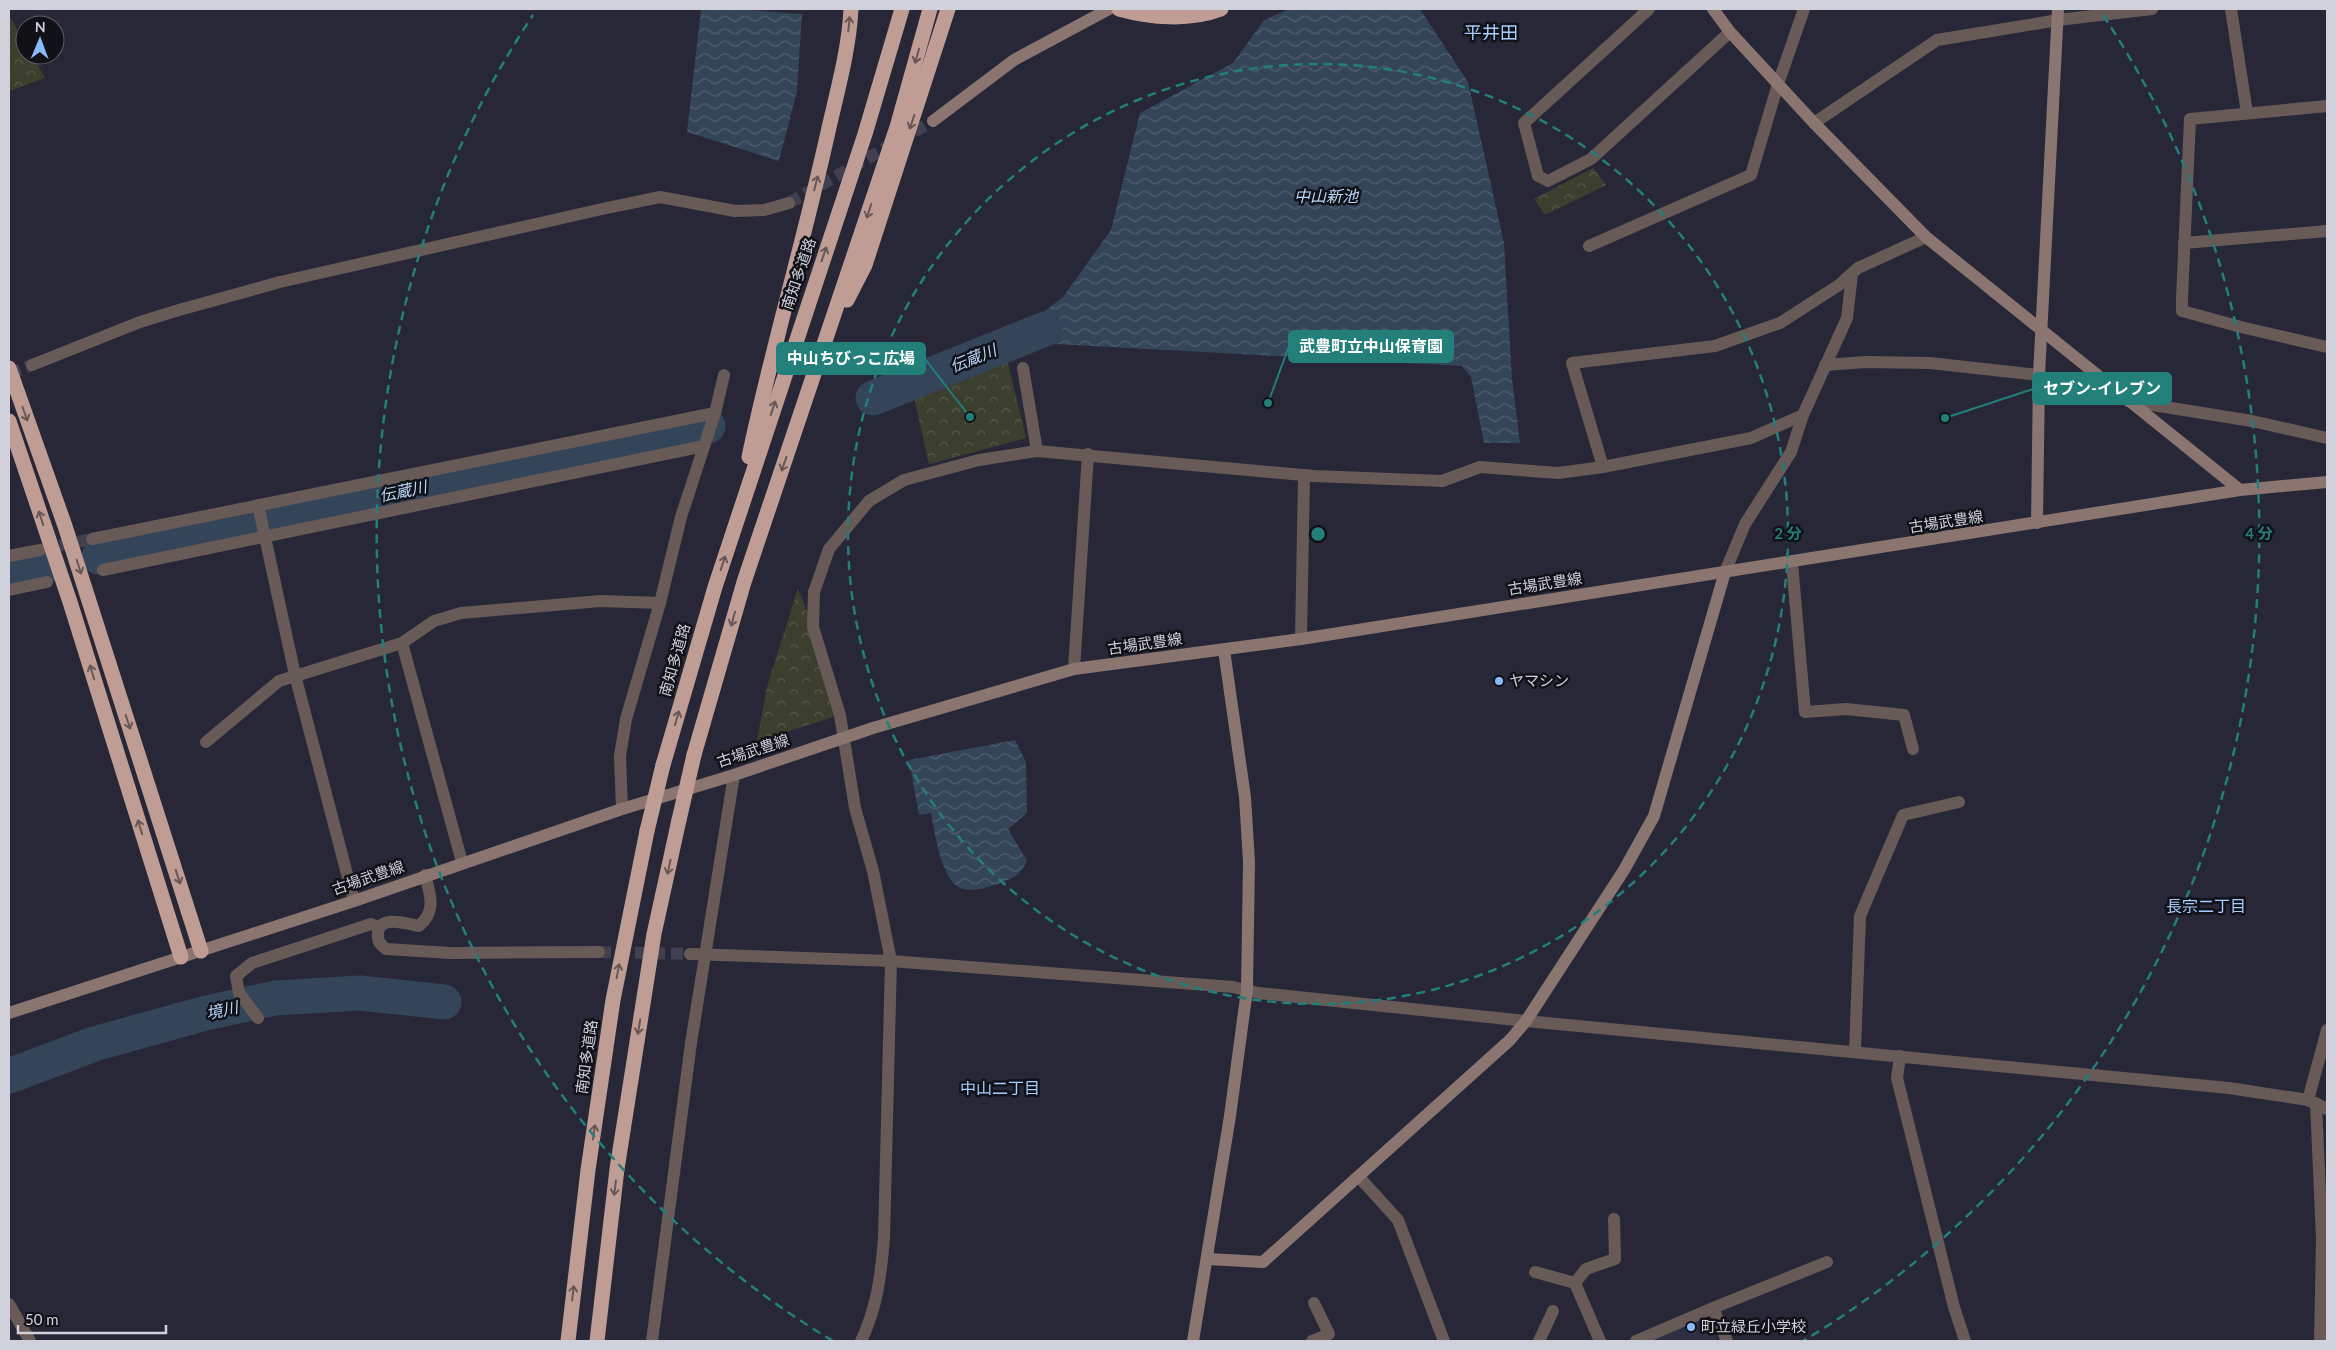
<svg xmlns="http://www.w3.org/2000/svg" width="2336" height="1350" font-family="Lato,'Noto Sans JP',sans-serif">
<defs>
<pattern id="forest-crowns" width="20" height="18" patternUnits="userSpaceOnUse" patternTransform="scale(1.25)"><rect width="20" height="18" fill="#3c3f2d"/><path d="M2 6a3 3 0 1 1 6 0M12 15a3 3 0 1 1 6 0" fill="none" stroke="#575a4b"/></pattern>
<pattern id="water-waves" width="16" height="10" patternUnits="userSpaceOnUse" patternTransform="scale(1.25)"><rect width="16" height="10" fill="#34455a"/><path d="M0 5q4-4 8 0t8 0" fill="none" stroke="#505f71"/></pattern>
</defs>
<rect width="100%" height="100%" fill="#272737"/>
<!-- built -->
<path fill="#2f2f44" d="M1699 1316 1709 1322 1717 1341H1634Z"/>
<!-- forest -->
<g fill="url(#forest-crowns)">
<path d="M9 15 25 44V55H32L45 78 9 91Z"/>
<path d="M1593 168 1606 185 1545 215 1534 199Z"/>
<path d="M1008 363 1026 438 929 464 914 397Z"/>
<path d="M798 588 813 627 840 715 757 741 767 687Z"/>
</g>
<!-- water -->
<g fill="url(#water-waves)">
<path d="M701 9H737L802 14 797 91 779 161 687 132Z"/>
<path d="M1289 9H1420L1468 82 1504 243 1512 379 1520 443H1484L1471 377 1462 366 1055 344 1037 317 1063 297 1111 230 1140 113 1233 63 1264 20Z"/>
<path d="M1015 740 1026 762 1027 813 1008 829 1027 861C1021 875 1011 879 998 884 987 887 975 892 963 889 941 883 935 833 931 813L919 815 909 760Z"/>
</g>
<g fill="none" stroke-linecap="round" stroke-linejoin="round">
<!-- river -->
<g stroke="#34455a" stroke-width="35">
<path d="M873 398 1045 329"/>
<path d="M99 557 497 473 708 426"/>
<path d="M9 576 43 568"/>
<path d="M9 1076 94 1044 206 1013 275 998 360 993 444 1002"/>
</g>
<!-- street-tunnel -->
<g stroke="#404050" stroke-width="12" stroke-dasharray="12 6" stroke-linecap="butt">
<path d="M789 203 933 121"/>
<path d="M9 374 32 365"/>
<path d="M42 549 92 539"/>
<path d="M599 952 690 954"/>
</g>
<!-- street -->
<g stroke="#685a57" stroke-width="12">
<path d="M1649 9 1524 123 1538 176 1548 181 1591 159 1730 32"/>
<path d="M2231 9 2247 113"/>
<path d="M2327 106 2190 119 2182 298V311L2245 328 2327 347"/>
<path d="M1814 123 1937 40 2058 20 2152 9"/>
<path d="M2184 243 2327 231"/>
<path d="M1589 246 1751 175 1778 84 1804 9"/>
<path d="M32 365 140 322 179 310 280 282 602 209 660 197 735 211 764 210 789 203"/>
<path d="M1825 365 1866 362 1930 363 2039 375"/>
<path d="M1023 368 1037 451"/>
<path d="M2128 401 2252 421 2327 438"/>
<path d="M1603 467 1572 363 1715 346 1780 323 1839 285 1858 268 1926 237"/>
<path d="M258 505 295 675 354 901"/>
<path d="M92 539 715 413"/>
<path d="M9 556 40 550"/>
<path d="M1792 563 1805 712 1846 709 1904 715 1913 749"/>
<path d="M103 570 704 446"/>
<path d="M1725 572 1745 524 1791 452 1803 415 1847 318 1852 274"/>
<path d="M9 590 47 582"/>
<path d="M1301 639 1304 475"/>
<path d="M402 643 462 862"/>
<path d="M1074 669 1088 454"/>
<path d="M206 742 279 681 402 643 434 621 461 613 601 601 660 603"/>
<path d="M622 809 620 756 626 719 660 603 681 517 715 413 724 375"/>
<path d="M425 875C430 894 437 911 419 926 407 924 376 913 378 937 378 943 382 946 386 949L451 953 599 952"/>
<path d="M690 954 891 961 1233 987 1259 993 1526 1021 2229 1088 2308 1100 2327 1109"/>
<path d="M258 1018 239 993 236 976 252 963 371 924 379 927"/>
<path d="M1855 1051 1860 916 1903 815 1959 802"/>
<path d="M1900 1056 1897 1078 1954 1307 1965 1341"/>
<path d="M2308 1100 2327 1030"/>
<path d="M2316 1103 2322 1239 2320 1341"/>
<path d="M1359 1177 1398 1220 1444 1341"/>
<path d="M1535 1272 1575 1283"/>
<path d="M9 1304 30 1341"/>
<path d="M1713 1308 1827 1262"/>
<path d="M652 1341 691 1043 734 775"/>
<path d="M861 1341C877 1308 881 1275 884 1238L891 961 873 871 855 808 840 715 813 627 814 592 829 549 869 501 904 480 979 460 1037 451 1314 476 1442 481 1480 467 1558 473 1603 467 1751 438 1803 415"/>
<path d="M1312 1341 1329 1334 1314 1303"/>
<path d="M1539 1341 1553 1311"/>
<path d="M1600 1341 1575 1283 1586 1269 1615 1259 1614 1219"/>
<path d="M1636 1341 1713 1308 1727 1341"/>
</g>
<!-- secondary -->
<g stroke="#8b7570" stroke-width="12">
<path d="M1713 9 1730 32 1814 123 1926 237 2240 490"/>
<path d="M933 121 1014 60 1109 9"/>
<path d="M2037 523 2039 375 2058 9"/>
<path d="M9 1013 354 901 622 809 734 775 873 728 1074 669 1301 639 2240 490 2327 482"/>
<path d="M1208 1259 1263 1262 1510 1040 1526 1021 1624 870 1654 816 1725 572"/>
<path d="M1193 1341 1230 1116 1247 990 1249 862 1245 797 1224 650"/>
</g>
<!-- highway -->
<g stroke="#bf9d94" stroke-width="15">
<path d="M1119 9C1151 18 1189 21 1221 9"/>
<path d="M847 300 865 265 948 9"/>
<path d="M9 368 65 526 201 951"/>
<path d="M9 421 70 602 181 957"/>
<path d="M749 457C772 348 804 241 828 132 837 92 849 50 851 9"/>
<path d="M694 755 744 582 897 127 930 9"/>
<path d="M663 765 715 587 865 134 902 9"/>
<path d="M568 1341 588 1170 613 1000 647 831"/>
<path d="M597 1341 617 1169 654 934 679 820"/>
</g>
<!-- highway-bridge -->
<g stroke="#bf9d94" stroke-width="15">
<path d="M679 820 694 755"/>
<path d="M647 831 663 765"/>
</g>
</g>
<!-- one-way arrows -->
<defs><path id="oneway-shaft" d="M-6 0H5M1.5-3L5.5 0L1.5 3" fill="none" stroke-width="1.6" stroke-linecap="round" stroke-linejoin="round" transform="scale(1.25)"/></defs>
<g stroke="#685756">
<use href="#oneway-shaft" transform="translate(849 24) rotate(-84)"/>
<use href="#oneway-shaft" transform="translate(917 56) rotate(106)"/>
<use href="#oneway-shaft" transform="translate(912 122) rotate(108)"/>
<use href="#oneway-shaft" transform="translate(816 183) rotate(-76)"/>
<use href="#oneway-shaft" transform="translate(869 211) rotate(108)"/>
<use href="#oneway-shaft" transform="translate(824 254) rotate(-71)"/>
<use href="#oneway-shaft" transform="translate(773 408) rotate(-72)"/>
<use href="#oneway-shaft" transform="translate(25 414) rotate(70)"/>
<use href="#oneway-shaft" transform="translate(784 464) rotate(109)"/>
<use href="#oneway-shaft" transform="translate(41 518) rotate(-108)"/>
<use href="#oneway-shaft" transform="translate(723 563) rotate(-72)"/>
<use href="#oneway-shaft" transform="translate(79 567) rotate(72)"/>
<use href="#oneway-shaft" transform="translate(733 619) rotate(106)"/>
<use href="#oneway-shaft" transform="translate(92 672) rotate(-107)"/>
<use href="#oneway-shaft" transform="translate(677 718) rotate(-74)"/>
<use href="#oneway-shaft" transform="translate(128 722) rotate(72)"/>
<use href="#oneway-shaft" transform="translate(140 827) rotate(-107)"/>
<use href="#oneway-shaft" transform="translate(669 867) rotate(102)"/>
<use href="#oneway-shaft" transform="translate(178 877) rotate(72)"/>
<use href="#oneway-shaft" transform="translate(618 971) rotate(-79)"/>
<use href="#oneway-shaft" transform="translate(639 1027) rotate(99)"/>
<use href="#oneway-shaft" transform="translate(594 1132) rotate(-82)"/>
<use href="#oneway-shaft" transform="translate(615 1188) rotate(97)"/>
<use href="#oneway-shaft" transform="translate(573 1293) rotate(-83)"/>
</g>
<!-- distance rings -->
<g fill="none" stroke="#227f79" stroke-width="2.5" stroke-dasharray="9 6">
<circle cx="1318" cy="534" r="470"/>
<path d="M833 1341A941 941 0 0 1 533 15M2103 15A941 941 0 0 1 1803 1341"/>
</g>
<!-- markers -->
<g fill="#89bafc" stroke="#111118" stroke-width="2">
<circle cx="1499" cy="681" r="5"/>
<circle cx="1691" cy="1327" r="5"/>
</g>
<g text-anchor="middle" stroke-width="5" stroke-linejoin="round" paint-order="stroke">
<!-- street labels -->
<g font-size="15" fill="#d1d1db" stroke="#111118">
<text transform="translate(799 274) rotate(-71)" y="5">南知多道路</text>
<text transform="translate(1946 522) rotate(-9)" y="5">古場武豊線</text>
<text transform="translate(1545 584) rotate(-9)" y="5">古場武豊線</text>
<text transform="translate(1145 644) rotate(-8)" y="5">古場武豊線</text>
<text transform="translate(675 660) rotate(-74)" y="5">南知多道路</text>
<text transform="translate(753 751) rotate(-18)" y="5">古場武豊線</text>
<text transform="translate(368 878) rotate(-19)" y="5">古場武豊線</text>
<text transform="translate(587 1057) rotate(-82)" y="5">南知多道路</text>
</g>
<!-- poi labels -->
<g font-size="15" fill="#d1d1db" stroke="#111118" text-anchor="start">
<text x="1509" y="686">ヤマシン</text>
<text x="1701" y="1332">町立緑丘小学校</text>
</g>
<!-- water labels -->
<g font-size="16" font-style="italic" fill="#bad6f9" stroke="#111118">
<text x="1326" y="202">中山新池</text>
<text transform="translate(973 358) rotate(-22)" y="6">伝蔵川</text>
<text transform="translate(403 491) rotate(-12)" y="6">伝蔵川</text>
<text transform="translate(222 1010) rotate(-12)" y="6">境川</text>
</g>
<!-- neighbourhood labels -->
<g font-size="16" fill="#a7ccfe" stroke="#111118">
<text x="2206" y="912">長宗二丁目</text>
<text x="1000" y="1094">中山二丁目</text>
</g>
<!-- quarter labels -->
<g font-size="18" fill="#a7ccfe" stroke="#111118">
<text x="1491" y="39">平井田</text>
</g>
</g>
<circle cx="1318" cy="534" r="8" fill="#227f79" stroke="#111118" stroke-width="2.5"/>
<g font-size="15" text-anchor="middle" font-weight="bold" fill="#227f79" stroke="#111118" stroke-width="5" stroke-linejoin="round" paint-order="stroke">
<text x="1788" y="539">2 分</text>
<text x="2259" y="539">4 分</text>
</g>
<!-- callouts -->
<path fill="none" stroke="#227f79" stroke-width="2" d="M1268 403L1289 346M970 417L925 359M1945 418L2033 389"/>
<g fill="#227f79" stroke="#111118" stroke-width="2">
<circle cx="1268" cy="403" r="5"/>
<circle cx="970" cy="417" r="5"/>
<circle cx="1945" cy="418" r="5"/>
</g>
<g fill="#227f79" stroke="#227f79" stroke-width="2">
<rect x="1289" y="331" width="164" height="31" rx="5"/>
<rect x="777" y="343" width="148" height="31" rx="5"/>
<rect x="2033" y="373" width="138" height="31" rx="5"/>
</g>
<g font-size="16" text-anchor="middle" font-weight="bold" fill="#fff">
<text x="1371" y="352">武豊町立中山保育園</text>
<text x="851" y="364">中山ちびっこ広場</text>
<text x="2102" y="394">セブン-イレブン</text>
</g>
<!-- border -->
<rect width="2336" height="1350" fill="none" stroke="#d1d1db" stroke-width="20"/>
<!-- north arrow -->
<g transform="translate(40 40) rotate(1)"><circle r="24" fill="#111118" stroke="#5e5e66"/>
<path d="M0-4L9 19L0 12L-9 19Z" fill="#89bafc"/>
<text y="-8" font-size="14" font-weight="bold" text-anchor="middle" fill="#d1d1db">N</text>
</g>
<!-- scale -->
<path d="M18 1325v8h148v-8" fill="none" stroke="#d1d1db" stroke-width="2.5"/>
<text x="25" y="1325" font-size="15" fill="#d1d1db" stroke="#111118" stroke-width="4" paint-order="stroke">50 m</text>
</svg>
